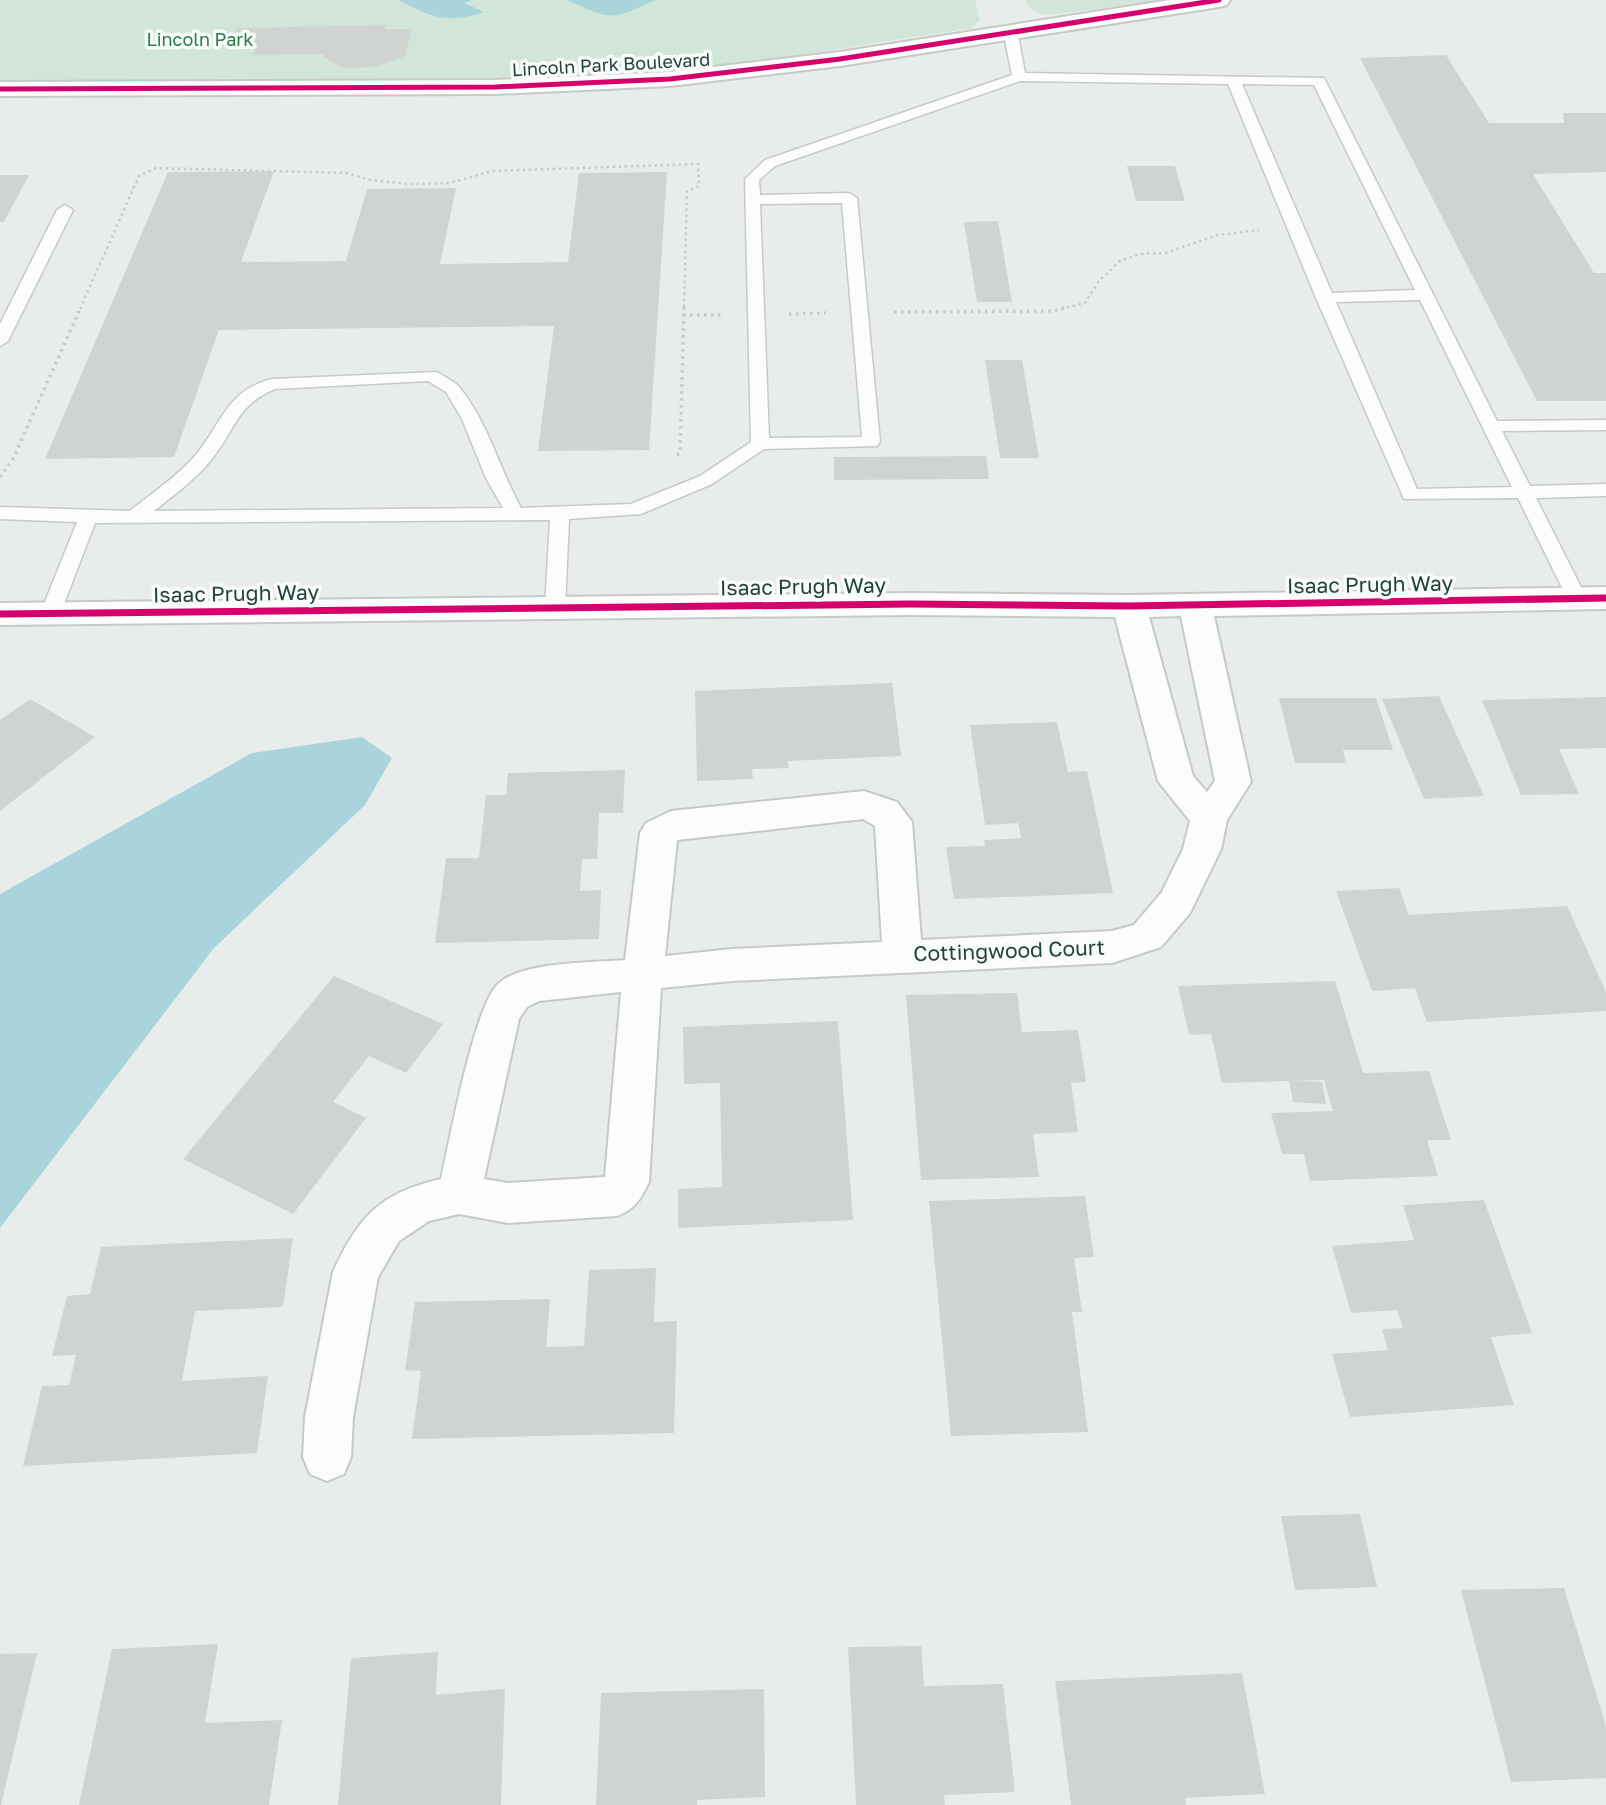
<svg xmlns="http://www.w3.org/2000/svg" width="1606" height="1805" font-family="'Golos Text',sans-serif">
<rect width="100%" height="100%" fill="#e8edeb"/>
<!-- green -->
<g fill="#d1e6d8">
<path d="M0 0H975L980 20 971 28 745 64 546 78 0 82Z"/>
<path d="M1026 0H1168L1050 15 1038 13 1028 6Z"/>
</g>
<!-- water -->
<g fill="#a9d4db">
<path d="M398 0H472L464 3 484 12C446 25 432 17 398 0Z"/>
<path d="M567 0H656C610 20 613 21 567 0Z"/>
<path d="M362 737 392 758 365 805 214 948 0 1228V894L252 753Z"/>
</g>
<!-- building -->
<g fill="#cfd4d2">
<path d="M386 25 385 29H412L405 56 376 67 343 68 324 57 325 54 253 55 255 50H228L237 28Z"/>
<path d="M1446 55 1489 123H1564L1563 113H1606V172L1533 174 1594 273H1606V401H1537L1360 58Z"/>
<path d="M1127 166H1175L1185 201H1136Z"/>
<path d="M274 171 241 262 346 261 367 189 456 188 440 264 568 262 579 173 667 172 649 450 538 451 554 326 219 330 174 457 45 459 168 172Z"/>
<path d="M0 175H29L4 222H0Z"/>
<path d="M998 221 1012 302H977L964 222Z"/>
<path d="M985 360H1022L1039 458H1000Z"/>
<path d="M986 456 989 479 834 480V457Z"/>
<path d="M892 683 901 756 788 761 789 768 752 769 753 779 697 781 695 691Z"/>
<path d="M1439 696 1484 796 1424 799 1382 699Z"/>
<path d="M1606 697V748L1559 749 1579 794 1521 795 1482 700Z"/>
<path d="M1279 698H1376L1393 750H1343L1346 763H1295Z"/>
<path d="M30 699 95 737 0 811V720Z"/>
<path d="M1057 722 1068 772 1087 771 1113 893 954 899 946 847 985 846 984 840 1021 838 1018 823 985 825 970 725Z"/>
<path d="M625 770 623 813H599L597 859H582L580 891 601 890 599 939 435 943 446 858H479L486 795H506L508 773Z"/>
<path d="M1399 888 1409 915 1567 906 1606 992V1011L1427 1022 1415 988 1372 991 1336 891Z"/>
<path d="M334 976 443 1024 406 1073 369 1056 333 1102 366 1118 293 1214 183 1159Z"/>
<path d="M1335 981 1363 1073 1429 1071 1451 1140H1427L1438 1176 1310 1181 1304 1154H1282L1271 1113 1333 1111 1324 1080 1222 1083 1211 1034 1189 1035 1178 986Z"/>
<path d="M1017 993 1022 1032 1078 1030 1086 1082 1071 1083 1078 1132 1033 1134 1039 1177 921 1180 906 995Z"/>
<path d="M838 1021 853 1220 678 1228V1189L722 1187 720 1083 684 1084 683 1027Z"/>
<path d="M1289 1081 1322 1082 1326 1104 1293 1102Z"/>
<path d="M1085 1196 1094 1257 1074 1258 1082 1312H1072L1088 1432 951 1436 929 1201Z"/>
<path d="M1484 1200 1532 1333 1491 1337 1514 1405 1350 1417 1332 1354 1388 1350 1382 1329 1403 1328 1397 1310 1351 1313 1332 1246 1414 1240 1403 1205Z"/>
<path d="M293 1238 283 1307 195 1311 182 1381 268 1376 257 1453 23 1466 42 1386 69 1385 76 1355 52 1356 67 1296 90 1294 101 1247Z"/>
<path d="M656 1268 654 1322 677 1321 674 1433 412 1439 421 1371 405 1370 415 1302 550 1299 546 1347 584 1346 589 1270Z"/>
<path d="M1360 1514 1377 1587 1295 1590 1281 1516Z"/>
<path d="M1564 1588 1606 1726V1778L1511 1782 1461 1590Z"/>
<path d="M218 1644 205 1723 282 1720 269 1805H79L112 1649Z"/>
<path d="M921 1646 924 1686 1003 1684 1015 1792 944 1795 945 1805H856L848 1647Z"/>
<path d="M438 1652 436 1695 505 1689 501 1805H338L351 1658Z"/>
<path d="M37 1653 1 1805H0V1654Z"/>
<path d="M1242 1673 1265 1794 1185 1798 1186 1805H1071L1055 1681Z"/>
<path d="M764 1689 765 1797 697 1800V1805H596L601 1693Z"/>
</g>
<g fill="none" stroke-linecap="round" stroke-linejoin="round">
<defs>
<g id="lane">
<path d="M1010 26 1017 30 1025 73 1324 78 1497 421 1606 420V430L1502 431 1530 486 1606 484V496L1536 498 1587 599 1584 604H1570L1518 498 1404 499 1316 298 1228 84 1020 81 775 166 759 180 760 195 849 193 857 198 880 442 877 446 764 449 712 484 641 514 569 519 565 608 562 613H548L545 608 550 520 95 523 60 614 57 619H43L40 614 77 522 0 519V507L130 511C151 494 175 478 193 458 222 426 224 391 272 379L437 372C444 377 454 381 459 387 487 420 500 470 521 508L631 504 700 476 751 442 745 179 765 160 1012 75 1003 30ZM1242 84 1314 85 1415 290 1332 293ZM842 203 862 437 769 438 760 204ZM1420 300 1512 487 1417 489 1336 302ZM428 381 446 392 462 419 486 478 503 508 154 511C174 495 195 480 211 460 235 431 236 405 275 389Z"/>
<path d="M65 205 73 210 8 341 0 346V324L57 210Z"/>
</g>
<g id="street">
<path d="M1170 0H1230L1227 5 1219 7 840 66 670 86 495 94 0 96V82L495 80 670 72 840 52Z"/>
<path d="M1606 587V609L1214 616 1251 782 1227 820 1221 849 1190 913 1161 947 1112 963 732 981 661 988 649 1182C641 1199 635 1209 617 1216L508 1223 459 1214 429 1221 399 1241 378 1277 353 1417 351 1457 344 1474 327 1481 310 1474 303 1457 305 1417 333 1272C359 1216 380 1193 441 1179 450 1140 474 1005 499 983 525 961 591 963 625 960L640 833 646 823 671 811 864 791 897 802 912 822 921 940 1112 931 1134 925 1162 892 1183 849 1190 821 1158 781 1115 617 911 615 0 625V603L911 593 1129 595ZM1181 616 1215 781 1207 792 1193 776 1149 617ZM863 819 875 826 882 942 732 949 665 956 677 840ZM621 992 605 1177 508 1183 484 1179 519 1019 527 1007 539 1001Z"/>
</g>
</defs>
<!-- lane casing -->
<use href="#lane" stroke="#c5cac8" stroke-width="3"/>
<!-- street casing -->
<use href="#street" stroke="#c5cac8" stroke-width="4"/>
<!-- path-far1 -->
<g stroke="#c3ccca" stroke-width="2.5" stroke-dasharray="2.5 3.5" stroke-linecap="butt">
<path d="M80 309 139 176 156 168 347 173 370 180 410 184 450 183 492 171 698 164 699 186 687 191 684 309"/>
<path d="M1061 309 1085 303 1099 281 1120 261 1140 254 1165 253 1217 235 1259 230"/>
</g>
<!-- path -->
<g stroke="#c3ccca" stroke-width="3.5" stroke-dasharray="2.5 4.5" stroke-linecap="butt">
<path d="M894 312 1053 311 1068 307"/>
<path d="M789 314 826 313"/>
<path d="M683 315H721"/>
<path d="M677 455 680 453 684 307"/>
<path d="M0 477 13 459 81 307"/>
</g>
<!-- lane -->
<use href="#lane" fill="#fcfcfc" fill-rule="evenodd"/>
<!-- street -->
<use href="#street" fill="#fcfcfc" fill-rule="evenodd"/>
<defs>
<path id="cycleway-far1" d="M0 89 495 87 670 79 840 59 1219 0"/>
<path id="cycleway" d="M0 614 911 604 1129 606 1606 598"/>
</defs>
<!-- cycleway-far1 casing -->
<use href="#cycleway-far1" stroke="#f7fbf9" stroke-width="8"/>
<!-- cycleway casing -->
<use href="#cycleway" stroke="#f7fbf9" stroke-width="10"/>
<!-- cycleway-far1 -->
<use href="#cycleway-far1" stroke="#d6006c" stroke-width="5"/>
<!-- cycleway -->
<use href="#cycleway" stroke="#d6006c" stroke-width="7"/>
</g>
<g text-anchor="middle" stroke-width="7" stroke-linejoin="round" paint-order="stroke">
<!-- far-park labels -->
<g font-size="18" fill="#2d7a4b" stroke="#f7fbf9">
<text x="200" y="46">Lincoln Park</text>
</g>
<!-- far-street labels -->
<g font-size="18" fill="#24423a" stroke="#f7fbf9">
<text transform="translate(611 65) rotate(-3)" y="6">Lincoln Park Boulevard</text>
</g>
<!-- street labels -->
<g font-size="21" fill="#24423a" stroke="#f7fbf9">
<text transform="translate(1370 585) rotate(-1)" y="7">Isaac Prugh Way</text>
<text transform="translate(803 587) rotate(-1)" y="7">Isaac Prugh Way</text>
<text transform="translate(236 594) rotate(-1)" y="7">Isaac Prugh Way</text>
<text transform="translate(1009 951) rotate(-2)" y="7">Cottingwood Court</text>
</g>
</g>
</svg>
